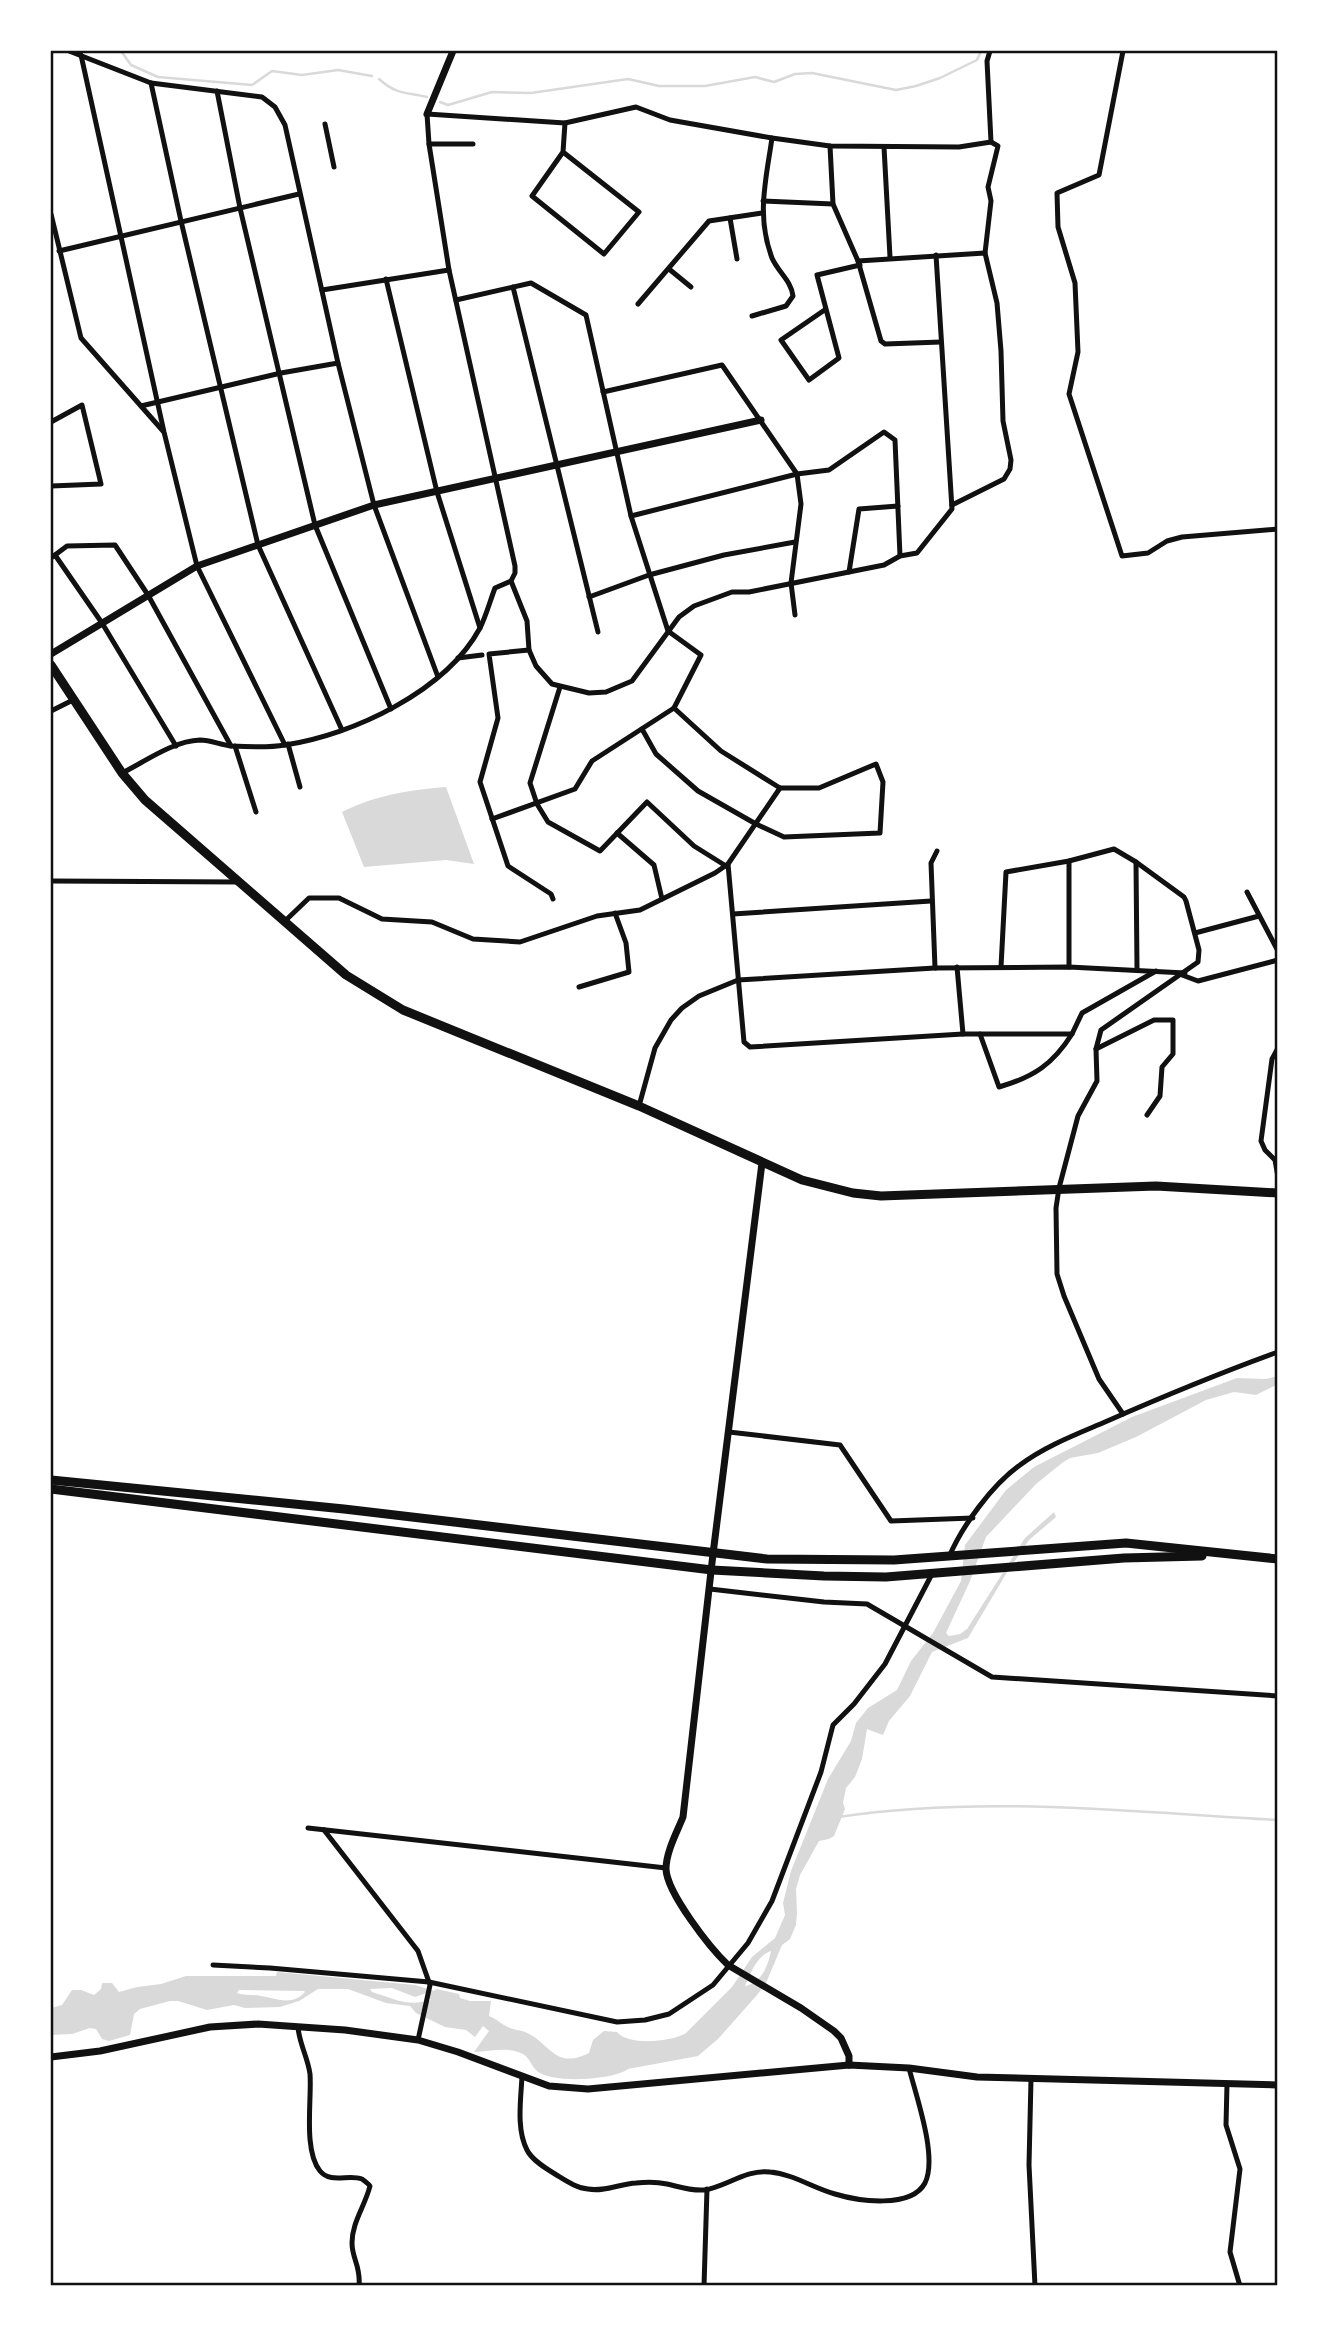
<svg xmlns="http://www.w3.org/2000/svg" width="1329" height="2337" font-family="'Alegreya Sans',sans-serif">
<rect width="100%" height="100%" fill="#fff"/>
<!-- water -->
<g fill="#d9d9d9" fill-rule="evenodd">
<path d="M446 787 474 864 446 860 364 867 342 812C376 795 409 790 446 787Z"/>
<path d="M1278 1376V1384L1256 1395 1234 1392 1206 1400 1136 1437 1098 1453 1070 1458 1062 1463 1036 1484 986 1537 970 1581 946 1633 949 1636 960 1634 967 1629 1025 1538 1054 1512 1056 1517 1029 1540 1006 1574 968 1638 932 1652 910 1696 889 1721 883 1735 867 1729 862 1759 855 1777 846 1788 843 1803 845 1809 834 1836 829 1839 819 1841 800 1875 796 1889 797 1913 796 1925 790 1939 782 1945 766 1983 757 1995 718 2039 698 2056 628 2069C613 2080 552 2084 537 2071 531 2066 530 2058 523 2054 508 2046 490 2052 474 2052L489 2031 483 2026 475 2037 466 2030 445 2027 416 2013 410 2006 386 2003 348 1989H318L299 2001 280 2007 245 2008 234 2005 207 2010 178 2001H170L140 2009 134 2014 130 2035 109 2041 102 2039 96 2029 90 2028 72 2034 51 2035V2008L62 2005 72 1990H81L94 1995 101 1989 102 1983H112L119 1992 137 1987 161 1984 186 1976H276L277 1972 415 1985 434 1991 436 1989 459 1994 460 1998 470 2001H491L489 2016C497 2019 501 2024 508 2027 513 2030 520 2030 525 2032 552 2044 554 2070 589 2053L593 2040 604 2031 617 2032C628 2046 672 2042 686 2033L732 1987 752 1957 775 1938 785 1915 783 1903 791 1871 828 1779 851 1741 856 1723 868 1708 897 1690 911 1661 933 1633 961 1581 965 1545 1006 1490 1034 1467 1132 1417 1237 1378 1266 1379ZM771 1951C768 1966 762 1982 745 1986 751 1973 756 1956 771 1951ZM392 1988 415 1997 426 1993 431 2000C407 2007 395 1999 372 1992L370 1989ZM239 1990 304 1991 305 1992C293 2006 277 1999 261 1996 253 1994 245 1996 237 1993Z"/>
</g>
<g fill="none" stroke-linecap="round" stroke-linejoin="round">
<!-- stream -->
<g stroke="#d9d9d9" stroke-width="2.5">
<path d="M121 51 131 65 158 77 252 85 272 71 302 75 338 70 372 76"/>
<path d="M379 79C397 95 405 92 427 97"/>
<path d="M440 102 448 105 492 92 531 93 628 79 659 86H705L755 77 774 82 795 74 812 73 896 90 916 86 940 78 977 60 981 51"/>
<path d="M838 1817C984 1795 1132 1812 1278 1820"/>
</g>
<!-- minor -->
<g stroke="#111" stroke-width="5">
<path d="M69 51 151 83 262 97 275 107 285 125 338 363 374 505 438 677"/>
<path d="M1123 51 1099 175 1057 193 1058 227 1075 283 1078 352 1069 394 1122 556 1148 553 1167 541 1182 537 1278 529"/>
<path d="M81 55 164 432 197 566 285 745"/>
<path d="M151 83 181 221 258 545 342 730"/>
<path d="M217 91 240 208 315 525 391 709"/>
<path d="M325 124 334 167"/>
<path d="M429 144H473"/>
<path d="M830 146 833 204 858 261 881 341 885 344 941 342"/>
<path d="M884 147 890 257"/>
<path d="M563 152 639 212 604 254 532 196 563 152 565 123"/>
<path d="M763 201 833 204"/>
<path d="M51 214 81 338 163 431"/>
<path d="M730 218 737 259"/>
<path d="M59 251 299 194"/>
<path d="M985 253 991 201 988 187 998 146 991 142"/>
<path d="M936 255 952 509 917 553 900 556 884 565 749 592H732L694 606 679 617 632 681 606 692 589 693 552 684 536 666 529 650 527 621 511 581 515 573V566L449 270 429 144 427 114 565 123 636 107 670 120 772 138 830 146 959 147 991 142 987 61 990 51"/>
<path d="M858 261 985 253 997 303 1001 351 1003 421 1011 460 1010 469 1004 479 952 505"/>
<path d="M669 269 691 287"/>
<path d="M386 279 437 492 480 628"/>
<path d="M513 287 598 632"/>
<path d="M322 290 449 270"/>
<path d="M456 300 531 283 586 315 631 516 668 631 701 655 674 708 592 761 575 789 492 819"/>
<path d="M638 304 709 221 762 213"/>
<path d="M826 309 781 340 809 380 839 358 817 275 860 265"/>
<path d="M752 316 786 306 793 296C791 280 778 272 772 258 756 216 766 180 772 138"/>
<path d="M603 392 722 365 797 474 801 504 791 583 795 615"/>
<path d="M141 406 281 373 338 363"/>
<path d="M51 422 82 405 101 484 51 486"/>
<path d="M631 516 797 474 829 470 884 432 895 440 900 556"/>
<path d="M55 555 102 623 176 746"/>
<path d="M51 558 67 546 115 545 148 595 231 746"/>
<path d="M849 572 859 509 898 506"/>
<path d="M589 597 649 575 724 555 795 542"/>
<path d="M529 650 489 654 498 718 480 782 508 866 551 894 553 899"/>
<path d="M458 658 482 655"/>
<path d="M560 687 530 783 537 804 548 822 600 851 647 802 694 846 726 866"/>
<path d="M51 711 73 700"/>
<path d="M642 729 656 754 698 791 756 824 784 837 880 833 883 782 876 764 819 788H780L721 751 674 708"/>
<path d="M288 744 300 787"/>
<path d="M235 746 256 812"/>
<path d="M122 773C146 761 173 741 200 740 211 740 221 745 232 746 249 747 268 748 285 745 353 735 446 691 480 628 486 616 490 601 495 588L511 581"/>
<path d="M617 833 654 865 662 899"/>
<path d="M1136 862 1137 969"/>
<path d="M728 864 744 1042 750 1047 963 1034H1072L1082 1013 1156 971"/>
<path d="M51 881 237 882"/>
<path d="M1247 892 1278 951"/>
<path d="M733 914 931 901"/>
<path d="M285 921 309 898H339L382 919 432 922 473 939 520 942 597 916 640 910 715 873 728 864 780 788"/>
<path d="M1195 933 1259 916"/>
<path d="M957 967 963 1034"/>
<path d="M1001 967 1006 872 1069 861 1114 849 1136 862 1184 897 1186 901 1199 950 1198 962 1101 1030 1096 1049 1097 1081 1078 1116 1059 1188 1056 1208 1057 1274 1064 1296 1099 1379 1123 1414"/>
<path d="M1069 967V861"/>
<path d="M935 968 931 863 937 851"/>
<path d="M1182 975 1198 981 1278 960"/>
<path d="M579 987 629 972 626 943 615 913"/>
<path d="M980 1034 999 1087C1034 1077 1053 1064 1072 1034"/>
<path d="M1278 1048 1272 1059 1261 1141 1265 1150 1275 1160 1278 1177"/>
<path d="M1096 1049 1154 1020H1173V1054L1162 1067 1160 1096 1147 1115"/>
<path d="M639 1106 655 1048 671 1020 682 1008 699 996 738 980 935 968 1069 967 1185 973"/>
<path d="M729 1432 840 1445 891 1521 973 1518"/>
<path d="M949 1557C962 1526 992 1485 1020 1465 1045 1446 1077 1434 1105 1422 1162 1397 1220 1373 1278 1352"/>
<path d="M710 1589 824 1602 867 1604 992 1677 1278 1696"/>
<path d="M308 1828 666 1868"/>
<path d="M324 1830 418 1951 430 1985 418 2040"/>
<path d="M213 1965 270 1968 429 1982 617 2022 645 2020 669 2014 713 1985 748 1943 772 1901 821 1772 833 1725 854 1704 885 1664 932 1574"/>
<path d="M298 2027C299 2043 308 2058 310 2074 312 2099 303 2150 320 2171 331 2184 348 2174 362 2179 362 2179 370 2185 370 2186 365 2206 352 2222 352 2243 352 2259 361 2266 359 2286"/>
<path d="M522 2076C521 2099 516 2129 527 2150 532 2160 545 2168 555 2174 565 2180 576 2188 588 2189 604 2192 620 2184 636 2183 645 2182 658 2182 667 2184 680 2187 691 2191 704 2190 726 2187 746 2169 770 2172 793 2174 813 2188 835 2194 858 2201 911 2209 925 2183 938 2157 916 2096 909 2068"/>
<path d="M1031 2079 1029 2165 1035 2286"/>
<path d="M1227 2084 1226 2125 1240 2169 1230 2252 1240 2286"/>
<path d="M704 2286 707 2189"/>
</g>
<!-- tertiary -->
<g stroke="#111" stroke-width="7">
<path d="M427 114 453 51"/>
<path d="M51 654 197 566 374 505 761 420"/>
<path d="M762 1163 713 1554 683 1817C677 1832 666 1852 666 1869 667 1893 710 1948 728 1965L801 2008 834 2031 841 2038 849 2056V2065"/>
<path d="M51 2057 100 2051 210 2027 258 2024 345 2030 418 2040 458 2052 549 2086 588 2089 849 2065 909 2068 977 2077 1278 2085"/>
</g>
<!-- primary -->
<g stroke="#111" stroke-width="9">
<path d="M51 665 122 773 145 800 346 975 403 1010 639 1106 802 1180 853 1193 881 1196 1156 1186 1278 1193"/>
<path d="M51 1480 344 1509 767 1559 894 1560 1126 1543 1278 1559"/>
<path d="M51 1489 712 1570 824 1576 886 1577 1124 1558 1202 1556"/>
</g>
</g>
<!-- border -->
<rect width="1329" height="2337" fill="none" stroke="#ffffff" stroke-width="105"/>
<rect x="52" y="52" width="1224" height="2232" fill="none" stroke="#111" stroke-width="2.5"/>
</svg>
